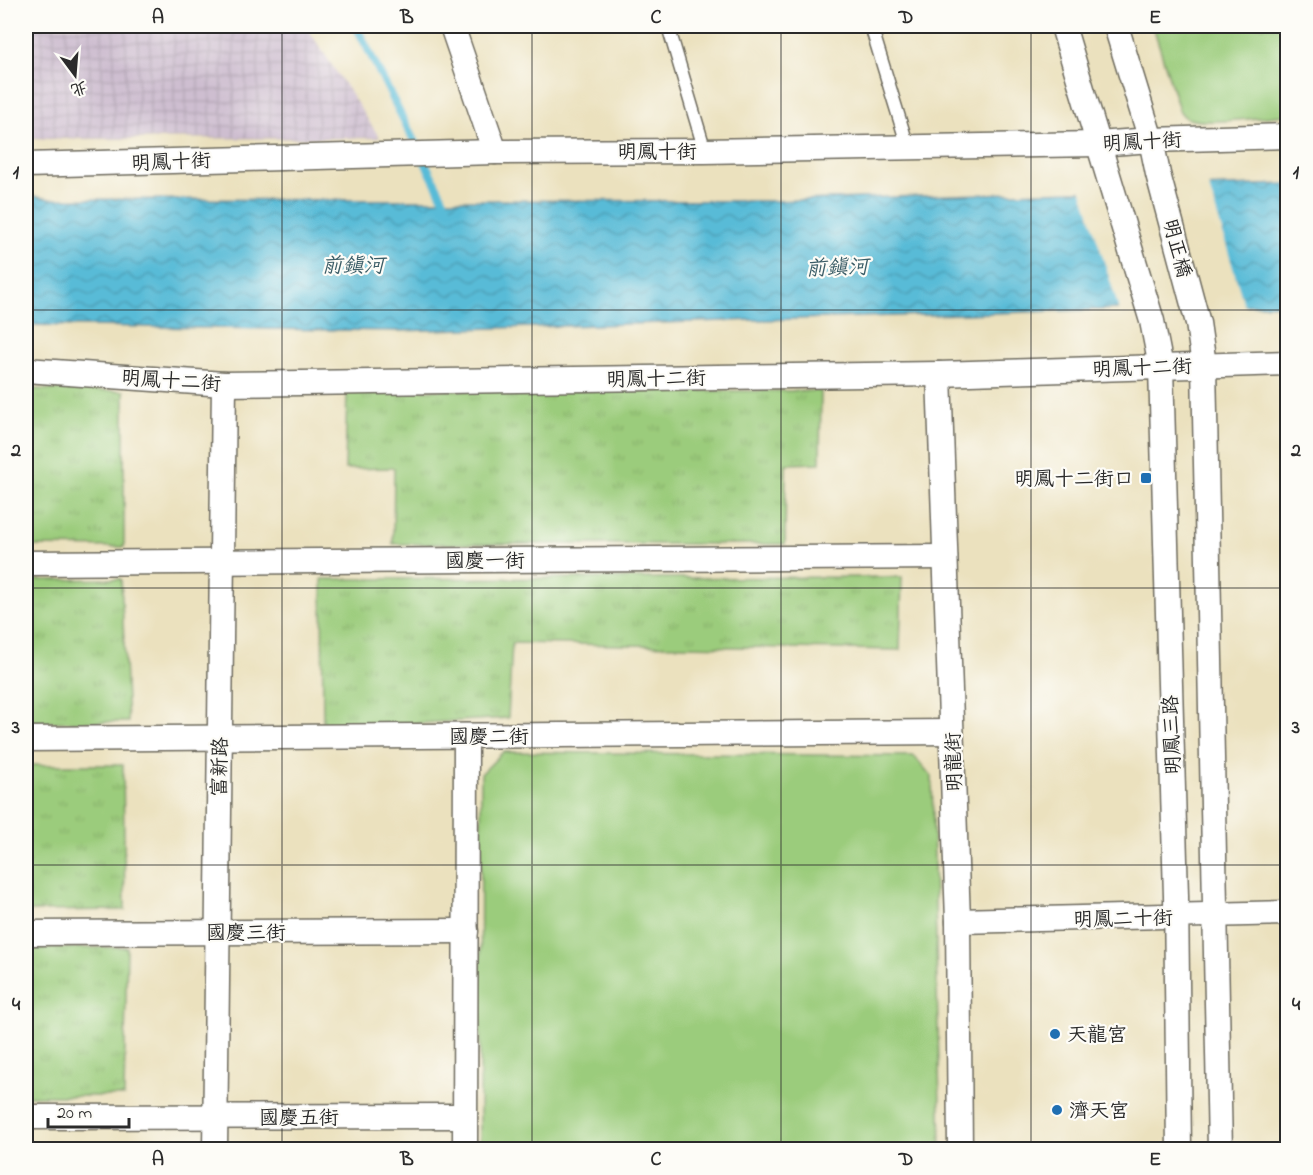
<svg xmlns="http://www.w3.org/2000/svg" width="1313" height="1175" font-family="'Indie Flower','LXGW WenKai TC',sans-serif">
<defs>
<pattern id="industrial-grid" width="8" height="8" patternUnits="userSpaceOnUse" patternTransform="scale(1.5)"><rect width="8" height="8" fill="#cebed0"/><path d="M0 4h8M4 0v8" fill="none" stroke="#b1a3b3"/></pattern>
<pattern id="grass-tufts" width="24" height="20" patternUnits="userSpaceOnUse" patternTransform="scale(1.5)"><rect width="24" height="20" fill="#9bcc7b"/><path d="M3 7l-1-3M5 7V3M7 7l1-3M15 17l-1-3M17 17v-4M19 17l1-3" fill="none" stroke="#86af6a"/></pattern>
<pattern id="water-waves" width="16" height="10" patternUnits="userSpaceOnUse" patternTransform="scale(1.5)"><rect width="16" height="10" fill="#59bbd7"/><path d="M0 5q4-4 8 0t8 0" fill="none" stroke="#4a98af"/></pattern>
</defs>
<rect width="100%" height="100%" fill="#fdfcf7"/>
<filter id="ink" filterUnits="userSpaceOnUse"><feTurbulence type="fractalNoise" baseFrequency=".0167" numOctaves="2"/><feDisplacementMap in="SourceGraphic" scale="12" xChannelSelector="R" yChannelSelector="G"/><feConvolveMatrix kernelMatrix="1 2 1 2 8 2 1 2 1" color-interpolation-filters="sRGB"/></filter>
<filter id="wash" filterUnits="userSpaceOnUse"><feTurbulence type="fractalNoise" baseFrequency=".008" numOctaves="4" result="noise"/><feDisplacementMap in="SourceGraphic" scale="24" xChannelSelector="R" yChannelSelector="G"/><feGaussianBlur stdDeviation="1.35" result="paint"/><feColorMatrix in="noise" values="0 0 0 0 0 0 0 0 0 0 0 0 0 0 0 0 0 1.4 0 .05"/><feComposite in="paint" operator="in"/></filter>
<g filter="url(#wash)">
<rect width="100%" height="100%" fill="#ebe1be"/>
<!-- industrial -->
<path fill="url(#industrial-grid)" d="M26 26H306L380 138 26 139Z"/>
<!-- grass -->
<g fill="url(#grass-tufts)" stroke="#637c53" stroke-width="1.5">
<path d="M26 389 124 391V547L26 546Z"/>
<path d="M347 390 821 391 820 463 786 464 785 544H393L394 468 345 469Z"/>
<path d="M902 577 900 650 512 643 508 718 323 729 322 579Z"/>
<path d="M121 579 128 722H26V580Z"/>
<path d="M26 765H123L125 910 26 911Z"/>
<path d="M127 947 124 1096H26V949Z"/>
</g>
<!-- park -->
<g fill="#9bcc7b" stroke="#637c53" stroke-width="1.5">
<path d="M1153 26H1287V115C1265 117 1207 125 1189 119 1183 117 1182 114 1179 110Z"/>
<path d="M503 752 914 756 932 777 941 1149H480L481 774Z"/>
</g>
<!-- water -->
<path fill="url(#water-waves)" stroke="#427381" stroke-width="1.5" d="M1287 184V304L398 331 26 325V195L50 199 772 201Z"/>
<!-- pier -->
<path fill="#ebe1be" d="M1208 184 1245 308 1120 312 1081 188Z"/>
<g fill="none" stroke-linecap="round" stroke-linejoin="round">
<!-- stream -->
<path stroke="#59bbd7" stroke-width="8" d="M356 26 449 210"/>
</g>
</g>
<g filter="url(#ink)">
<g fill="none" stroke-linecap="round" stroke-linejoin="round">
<defs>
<g id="service">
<path d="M668 26 705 151"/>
<path d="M871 26 908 147"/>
</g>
<g id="minor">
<path d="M452 26 495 152"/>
<path d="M1063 26 1152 321 1161 367 1176 896 1179 1150"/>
<path d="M1116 26 1151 140 1158 174 1198 323 1204 365 1220 1150"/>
<path d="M26 165 495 152 705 151 1098 144 1151 140 1288 136"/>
<path d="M26 370 224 384 939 374 1288 363"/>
<path d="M939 374 958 921 960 1150"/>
<path d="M26 563 945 557"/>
<path d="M26 739 951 732"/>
<path d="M958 921 1288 913"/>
<path d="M26 933 466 931"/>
<path d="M26 1117 464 1116"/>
<path d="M215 1150 224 384"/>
<path d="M465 1150 466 736"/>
</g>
</defs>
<!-- service casing -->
<use href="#service" stroke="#6e6b5e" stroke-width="15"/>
<!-- minor casing -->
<use href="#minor" stroke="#6e6b5e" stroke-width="27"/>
<!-- service -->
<use href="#service" stroke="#fff" stroke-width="12"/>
<!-- minor -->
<use href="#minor" stroke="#fff" stroke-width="24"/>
</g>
</g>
<!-- grid -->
<path fill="none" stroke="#2b2b2b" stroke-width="1.5" stroke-opacity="0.55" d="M282 26V1150M532 26V1150M781 26V1150M1031 26V1150M26 310H1288M26 588H1288M26 865H1288"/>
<!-- markers -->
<g fill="#1f6fb2" stroke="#fdfcf7" stroke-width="2">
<rect x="1140" y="472" width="12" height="12" rx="3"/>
<circle cx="1055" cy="1034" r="6"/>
<circle cx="1057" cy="1110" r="6"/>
</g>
<g text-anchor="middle" stroke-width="4.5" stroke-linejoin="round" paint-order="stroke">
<!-- street labels -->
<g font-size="20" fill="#2b2b2b" stroke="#fdfcf7">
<text transform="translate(1142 141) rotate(-3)" y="7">明鳳十街</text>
<text x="657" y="158">明鳳十街</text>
<text transform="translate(171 161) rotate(-2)" y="7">明鳳十街</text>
<text transform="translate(1178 248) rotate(75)" y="7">明正橋</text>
<text transform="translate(1142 367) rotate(-2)" y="7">明鳳十二街</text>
<text transform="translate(656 378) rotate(-1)" y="7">明鳳十二街</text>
<text transform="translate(171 380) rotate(4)" y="7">明鳳十二街</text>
<text x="485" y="567">國慶一街</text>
<text transform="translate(1171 735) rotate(-92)" y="7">明鳳三路</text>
<text x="489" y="743">國慶二街</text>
<text transform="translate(953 762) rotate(-92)" y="7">明龍街</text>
<text transform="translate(219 767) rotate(-89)" y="7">富新路</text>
<text transform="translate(1123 918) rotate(-1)" y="7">明鳳二十街</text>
<text x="246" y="939">國慶三街</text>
<text x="299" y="1124">國慶五街</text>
</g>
<!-- poi labels -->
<g font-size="20" fill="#2b2b2b" stroke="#fdfcf7" text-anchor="start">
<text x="1134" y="485" text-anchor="end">明鳳十二街口</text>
<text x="1067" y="1041">天龍宮</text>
<text x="1069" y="1117">濟天宮</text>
</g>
<!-- water labels -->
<g font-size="21" font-style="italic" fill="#3b5d67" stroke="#fdfcf7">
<text x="353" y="272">前鎮河</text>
<text transform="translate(837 267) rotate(-2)" y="7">前鎮河</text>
</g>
</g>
<!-- margin -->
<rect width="1313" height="1175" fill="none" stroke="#fdfcf7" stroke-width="66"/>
<!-- north arrow -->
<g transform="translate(75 75) rotate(164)" stroke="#fdfcf7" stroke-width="4.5" paint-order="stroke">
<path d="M0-4.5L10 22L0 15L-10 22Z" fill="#2b2b2b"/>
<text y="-9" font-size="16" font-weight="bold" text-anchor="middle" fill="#2b2b2b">北</text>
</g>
<!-- scale -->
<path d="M48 1118v9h81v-9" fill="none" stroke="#2b2b2b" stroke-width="3"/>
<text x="57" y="1118" font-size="18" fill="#2b2b2b" stroke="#fdfcf7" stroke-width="4.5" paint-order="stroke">20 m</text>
<rect x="33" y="33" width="1247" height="1109" fill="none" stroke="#2b2b2b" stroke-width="2"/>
<g font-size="20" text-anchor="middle" font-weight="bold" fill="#2b2b2b">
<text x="158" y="23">A</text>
<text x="407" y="23">B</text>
<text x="656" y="23">C</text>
<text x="906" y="23">D</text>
<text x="1155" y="23">E</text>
<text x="16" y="178">1</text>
<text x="1296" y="178">1</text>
<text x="16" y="456">2</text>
<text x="1296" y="456">2</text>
<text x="16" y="733">3</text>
<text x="1296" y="733">3</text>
<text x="16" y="1010">4</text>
<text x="1296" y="1010">4</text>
<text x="158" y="1165">A</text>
<text x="407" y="1165">B</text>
<text x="656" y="1165">C</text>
<text x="906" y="1165">D</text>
<text x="1155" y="1165">E</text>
</g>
</svg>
